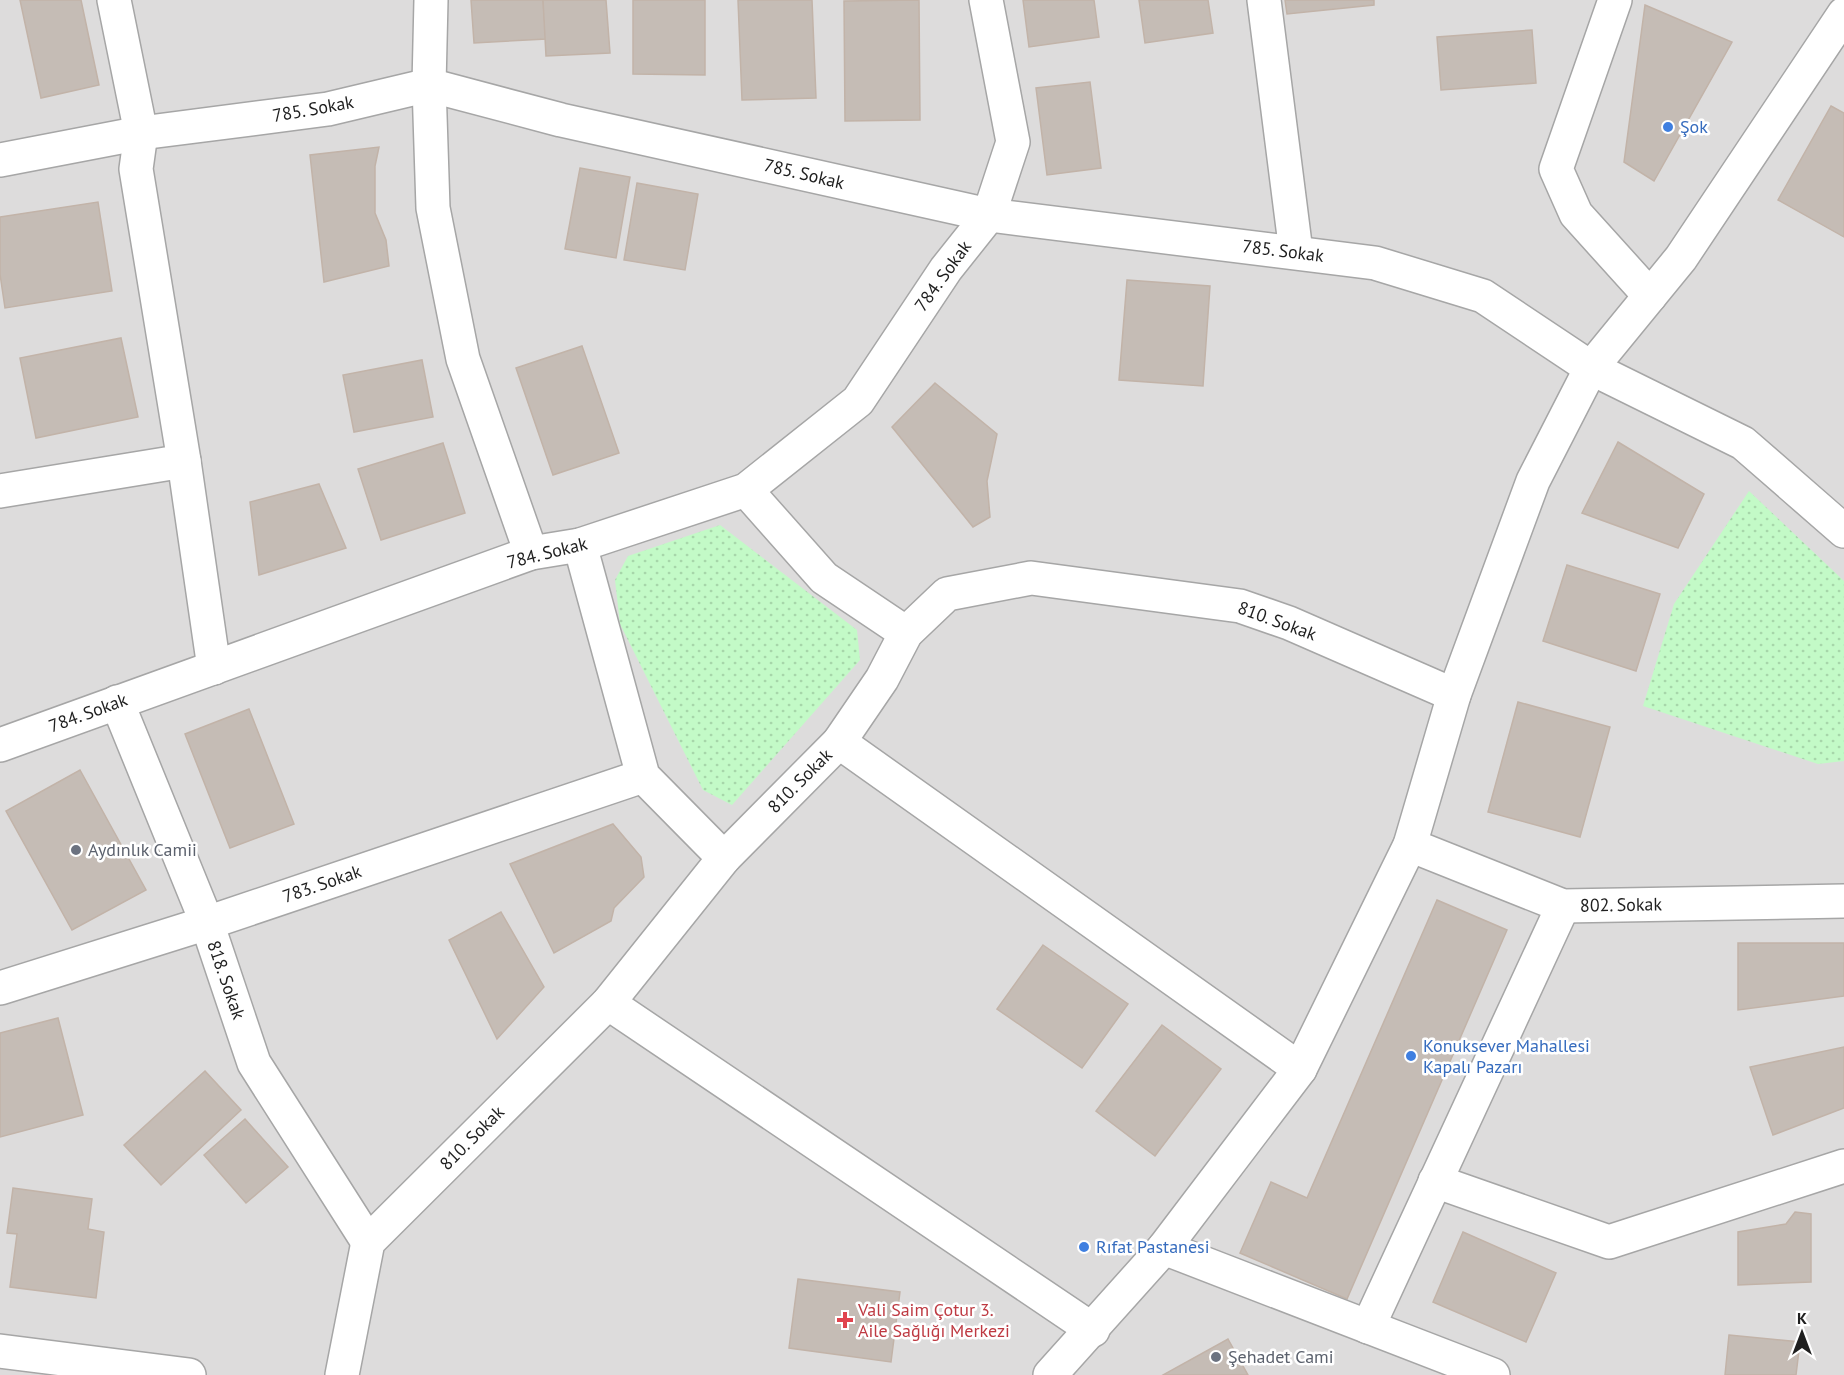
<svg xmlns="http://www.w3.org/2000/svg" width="1844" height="1375" font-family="'PT Sans',sans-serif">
<defs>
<pattern id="park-dots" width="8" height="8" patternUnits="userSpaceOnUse" patternTransform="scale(1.5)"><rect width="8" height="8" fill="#c3fac7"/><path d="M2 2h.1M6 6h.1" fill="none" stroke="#a7d6aa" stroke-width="1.8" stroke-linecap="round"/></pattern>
</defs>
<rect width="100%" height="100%" fill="#f0ede6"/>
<!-- residential -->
<rect fill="#dddcdc" x="0" y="0" width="1844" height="1375"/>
<!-- park -->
<g fill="url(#park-dots)">
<path d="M1749 491 1844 581V761L1818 764 1643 706 1674 604Z"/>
<path d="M720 525 857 630 860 660 732 805 703 790 620 624 615 580 628 556Z"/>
</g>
<!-- building -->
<g fill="#c5bcb5" stroke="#c2b3a8" stroke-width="1.5">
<path d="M20 0H81L99 85 41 98Z"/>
<path d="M471 0H543L546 39 474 43Z"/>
<path d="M543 0H606L610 53 546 56Z"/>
<path d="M633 0H705V75L633 74Z"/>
<path d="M738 0H812L816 98 742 100Z"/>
<path d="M919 0 920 120 845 121 844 1Z"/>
<path d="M1023 0H1094L1099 37 1029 47Z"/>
<path d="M1139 0H1208L1213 33 1145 43Z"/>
<path d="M1285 0H1374V5L1287 14Z"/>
<path d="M1645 5 1732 42 1654 181 1624 162Z"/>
<path d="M1532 30 1536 83 1441 90 1437 37Z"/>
<path d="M1090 82 1101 168 1047 175 1036 88Z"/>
<path d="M1831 106 1844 113V237L1778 200Z"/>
<path d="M379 147 375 166V213L386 240 389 266 324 282 310 155Z"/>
<path d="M580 168 630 177 616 258 565 249Z"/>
<path d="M637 183 698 194 685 270 624 260Z"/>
<path d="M98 202 112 291 5 308 0 274V217Z"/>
<path d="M1127 280 1210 286 1203 386 1119 380Z"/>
<path d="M121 338 138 417 36 438 20 358Z"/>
<path d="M582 346 619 453 553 475 516 368Z"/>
<path d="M422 360 433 417 354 432 343 375Z"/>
<path d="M935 383 997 434 987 481 990 517 973 527 892 427Z"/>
<path d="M1618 442 1704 494 1678 548 1582 513Z"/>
<path d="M443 443 465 513 381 540 358 469Z"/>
<path d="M319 484 346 548 259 575 250 502Z"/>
<path d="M1567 565 1660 594 1636 671 1543 641Z"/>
<path d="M1518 702 1610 727 1580 837 1488 812Z"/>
<path d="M249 709 294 824 230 848 185 734Z"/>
<path d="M80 770 146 890 72 930 6 811Z"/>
<path d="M613 824 641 857 644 877 614 908 611 921 554 953 510 864Z"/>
<path d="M1437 900 1507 930 1347 1299 1240 1253 1271 1182 1307 1198Z"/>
<path d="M501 912 544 987 497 1039 449 940Z"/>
<path d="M1738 943H1844V996L1738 1010Z"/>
<path d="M1043 945 1128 1004 1082 1068 997 1009Z"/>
<path d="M58 1018 83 1115 0 1137V1033Z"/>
<path d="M1162 1025 1221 1069 1155 1156 1096 1111Z"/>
<path d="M1844 1047V1108L1773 1135 1750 1067Z"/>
<path d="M205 1071 241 1110 161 1185 124 1145Z"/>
<path d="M245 1119 288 1167 246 1203 204 1155Z"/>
<path d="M13 1188 92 1199 88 1229 104 1232 96 1298 10 1287 17 1234 7 1233Z"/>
<path d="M1795 1212 1811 1214V1282L1738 1285V1232L1786 1224Z"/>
<path d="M1463 1232 1556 1273 1526 1342 1433 1302Z"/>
<path d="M798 1279 900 1292 891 1362 789 1348Z"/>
<path d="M1729 1335 1800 1342 1796 1375H1725Z"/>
<path d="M1228 1339 1248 1375H1163Z"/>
</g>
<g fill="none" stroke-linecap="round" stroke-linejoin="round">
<defs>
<g id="minor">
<path d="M114 0 141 133 136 169 184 461 214 668"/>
<path d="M431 0 429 85 433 208 463 359 531 553"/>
<path d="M1264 0 1296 252"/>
<path d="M1615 0 1556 169 1576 214 1650 296"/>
<path d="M0 160 141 133 328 109 429 85 561 120 989 215 1375 263 1483 296 1591 368 1743 443 1844 531"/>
<path d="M746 490 824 578 906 633"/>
<path d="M0 491 184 461"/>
<path d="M580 545 643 776 724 858"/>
<path d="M117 702 207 923 254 1063 368 1242"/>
<path d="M839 742 1300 1069"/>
<path d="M0 745 531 553 580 545 746 490 858 401 946 269 989 215 1013 142 986 0"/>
<path d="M1410 845 1563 906 1844 901"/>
<path d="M0 988 207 923 643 776"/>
<path d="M608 1003 1093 1330"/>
<path d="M1435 1181 1609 1242 1844 1166"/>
<path d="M1164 1248 1493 1375"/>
<path d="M1368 1327 1563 906"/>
<path d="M342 1375 368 1242 608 1003 724 858 839 742 882 679 906 633 947 594 1031 578 1240 606 1289 623 1454 695"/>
<path d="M1050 1375 1164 1248 1300 1069 1410 845 1454 695 1533 481 1591 368 1681 258 1844 14"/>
</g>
<path id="tertiary" d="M0 1351 189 1375"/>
</defs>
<!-- minor casing -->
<use href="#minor" stroke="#a6a6a6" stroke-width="36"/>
<!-- tertiary casing -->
<use href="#tertiary" stroke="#a6a6a6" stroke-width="36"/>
<!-- minor -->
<use href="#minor" stroke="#fff" stroke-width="33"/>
<!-- tertiary -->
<use href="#tertiary" stroke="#fff" stroke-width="33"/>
</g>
<!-- markers -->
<g fill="#3f7fe0" stroke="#fff" stroke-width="2">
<circle cx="1668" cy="127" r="6"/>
<circle cx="1411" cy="1056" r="6"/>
<circle cx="1084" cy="1247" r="6"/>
</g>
<g fill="#6b7280" stroke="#fff" stroke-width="2">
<circle cx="76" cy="850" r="6"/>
<circle cx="1216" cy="1357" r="6"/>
</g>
<path fill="#e0444e" stroke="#fff" stroke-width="2" d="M842 1311h6v6h6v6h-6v6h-6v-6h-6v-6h6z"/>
<g text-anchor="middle" stroke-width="5" stroke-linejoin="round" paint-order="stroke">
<!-- street labels -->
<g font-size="18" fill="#1f1f1f" stroke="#fff">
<text transform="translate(313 109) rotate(-10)" y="6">785. Sokak</text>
<text transform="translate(804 174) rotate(13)" y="6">785. Sokak</text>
<text transform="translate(1283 251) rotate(7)" y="6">785. Sokak</text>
<text transform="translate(943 276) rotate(-54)" y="6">784. Sokak</text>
<text transform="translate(547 553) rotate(-14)" y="6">784. Sokak</text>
<text transform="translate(1277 621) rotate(20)" y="6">810. Sokak</text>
<text transform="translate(88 713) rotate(-20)" y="6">784. Sokak</text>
<text transform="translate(800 781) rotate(-45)" y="6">810. Sokak</text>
<text transform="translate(322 884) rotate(-19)" y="6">783. Sokak</text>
<text transform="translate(1621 905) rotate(-1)" y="6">802. Sokak</text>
<text transform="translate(226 980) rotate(71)" y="6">818. Sokak</text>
<text transform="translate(472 1138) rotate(-45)" y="6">810. Sokak</text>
</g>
<!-- shop labels -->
<g font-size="18" fill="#366cbe" stroke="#fff" text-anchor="start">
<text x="1680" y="133">Şok</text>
<text x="1423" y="1052">Konuksever Mahallesi<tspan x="1423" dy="21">Kapalı Pazarı</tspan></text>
<text x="1096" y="1253">Rıfat Pastanesi</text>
</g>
<!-- worship labels -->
<g font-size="18" fill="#5b616d" stroke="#fff" text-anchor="start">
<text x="88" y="856">Aydınlık Camii</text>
<text x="1228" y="1363">Şehadet Cami</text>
</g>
<!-- health labels -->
<g font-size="18" fill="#be3a42" stroke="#fff" text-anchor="start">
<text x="858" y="1316">Vali Saim Çotur 3.<tspan x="858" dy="21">Aile Sağlığı Merkezi</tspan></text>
</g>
</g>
<!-- north arrow -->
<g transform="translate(1802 1333)" stroke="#ffffff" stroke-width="4.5" paint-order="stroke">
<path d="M0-4.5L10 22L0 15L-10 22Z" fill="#1f1f1f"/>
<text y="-9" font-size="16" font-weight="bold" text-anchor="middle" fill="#1f1f1f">K</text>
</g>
</svg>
